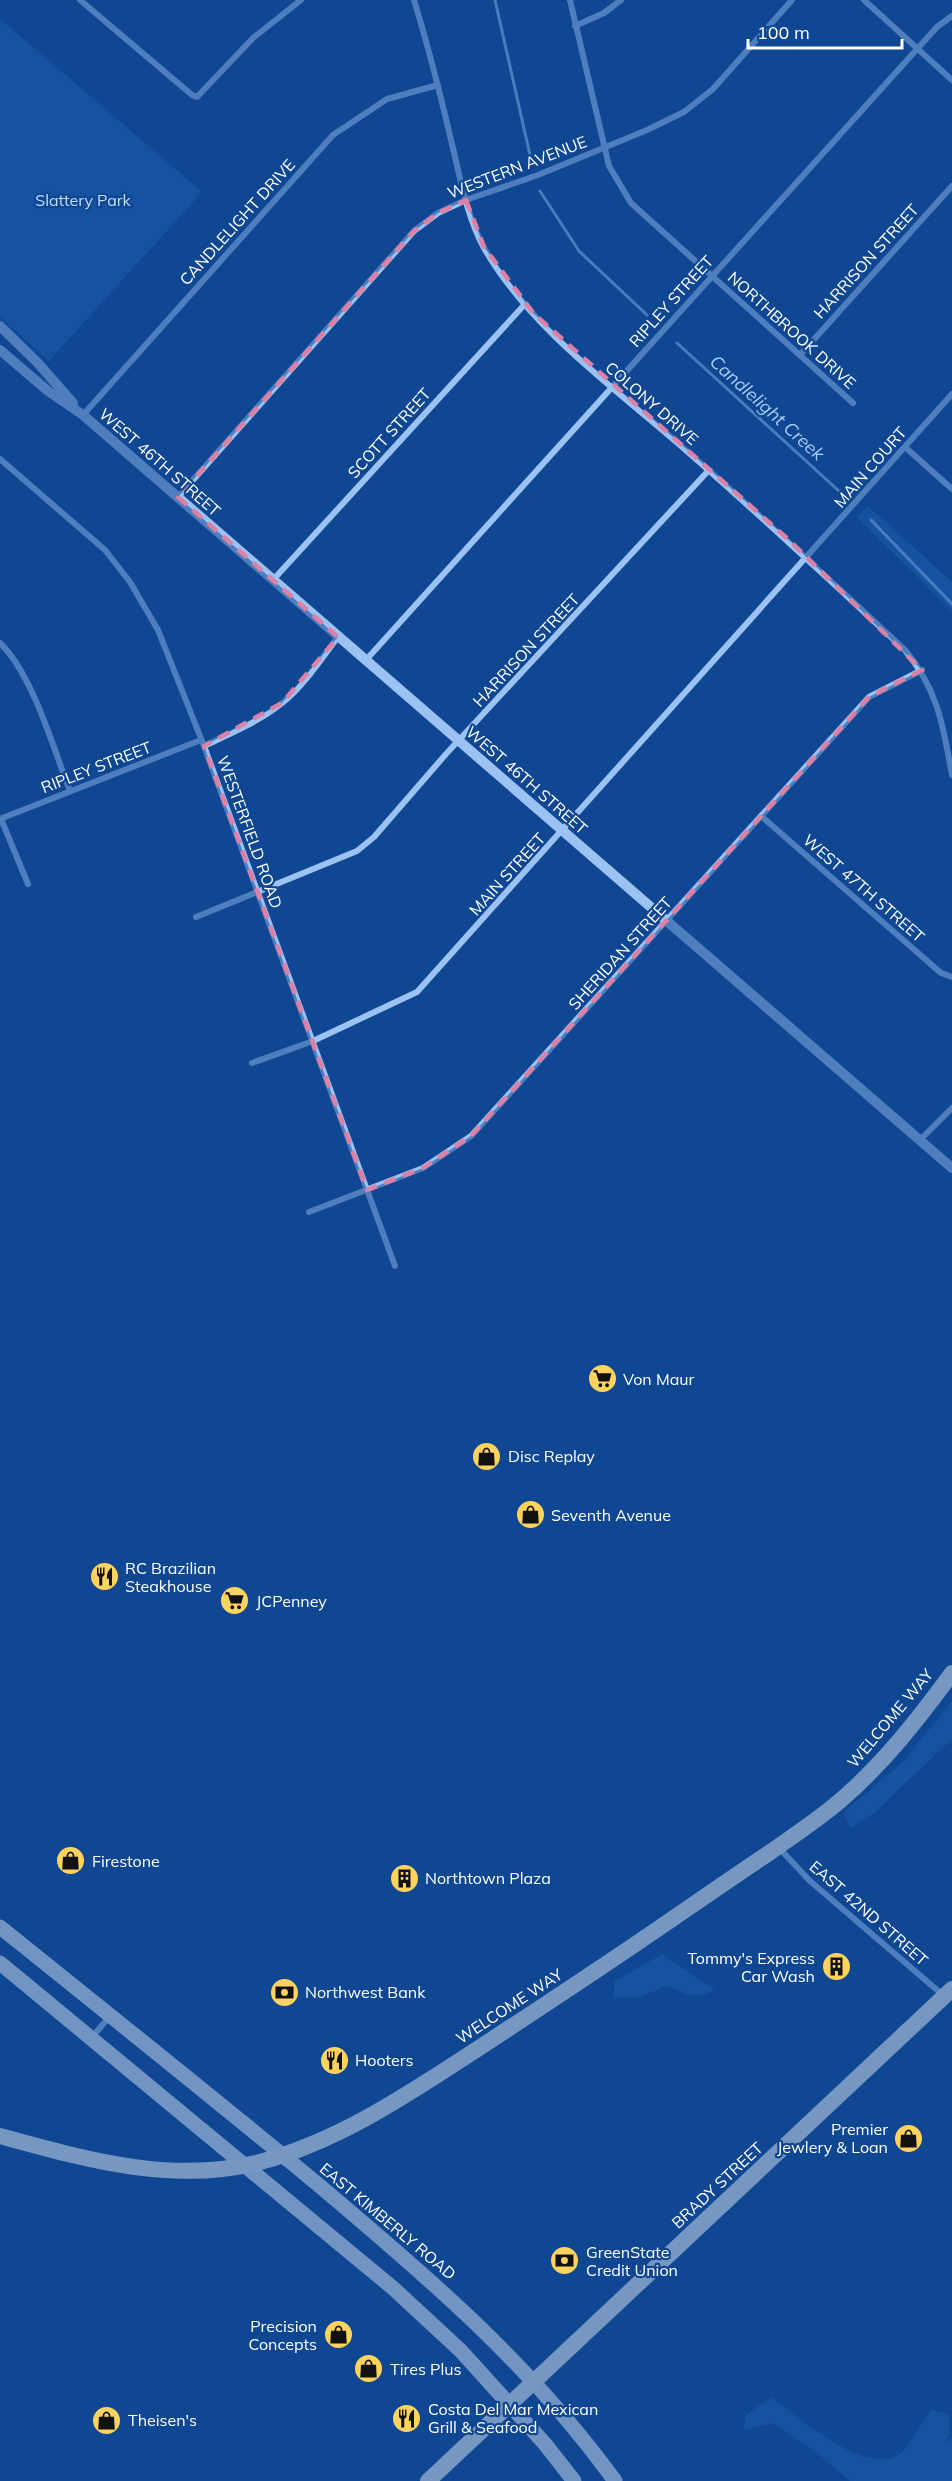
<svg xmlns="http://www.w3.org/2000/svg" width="952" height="2481" font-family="Mulish,sans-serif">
<rect width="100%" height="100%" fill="#104792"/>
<!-- green -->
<g fill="#2161b2">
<path d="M0 19 202 192 49 361 0 317Z"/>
<path d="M868 506 952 582V611L857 517Z"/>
<path d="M952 1701V1739L875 1812 851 1828 843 1813 904 1761Z"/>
<path d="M662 1954 715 1990C695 1999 687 1995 667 1986L639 1997 614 1998V1982Z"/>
<path d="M771 2397C799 2417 870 2481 902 2452 913 2441 922 2423 931 2410L948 2414 950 2433 944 2445 952 2437V2481H850L821 2456 774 2423 744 2430 746 2415Z"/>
</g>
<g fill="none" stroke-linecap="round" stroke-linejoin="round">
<!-- stream -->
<g stroke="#8dbdf7" stroke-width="3">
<path d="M495 0 530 155"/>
<path d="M540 191 579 251 647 315"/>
<path d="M677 343 840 492"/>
<path d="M871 520 952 604"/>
</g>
<!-- minor -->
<g stroke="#9cc2f3" stroke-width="6">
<path d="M80 0 192 95 197 97 253 38 301 0"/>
<path d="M414 0C428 46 440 93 451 140 460 176 466 215 484 248 530 328 612 386 681 446 757 512 831 581 905 650 938 690 943 725 952 775"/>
<path d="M570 0 609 166 631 203 853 403"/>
<path d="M864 0 952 80"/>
<path d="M575 26 604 13 621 0"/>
<path d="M800 355 952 186"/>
<path d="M83 415 333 135 387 99 438 85"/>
<path d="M905 447 952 489"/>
<path d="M0 459 105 550 130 582 158 630 204 746 395 1266"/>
<path d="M178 497 414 231 438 213 466 200 538 175 647 130 684 112 713 89 792 0"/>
<path d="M273 580 525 304"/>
<path d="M0 643C33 675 53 748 70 791"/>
<path d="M366 660 918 48 937 27 952 16"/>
<path d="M204 746C230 734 258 722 281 704 304 686 321 659 338 637"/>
<path d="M761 816 941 973 952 977"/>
<path d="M0 819 201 740"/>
<path d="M1 819 28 884"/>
<path d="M196 917 357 851 374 837 446 754 709 470"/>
<path d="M252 1063 313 1041 417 992 952 394"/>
<path d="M920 1140 952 1108"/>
<path d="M309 1212 423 1168 471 1136 869 697 922 670"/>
<path d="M780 1849 810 1881 944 1996"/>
<path d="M92 2037 110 2016"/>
</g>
<!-- tertiary -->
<g stroke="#9cc2f3" stroke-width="10">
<path d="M0 326 37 362 73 403"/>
<path d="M0 350 48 391 83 415 952 1168"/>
</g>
<!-- primary -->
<g stroke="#e8f1ff" stroke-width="15">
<path d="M0 1927C107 2013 215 2099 321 2187 429 2278 531 2365 615 2481"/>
<path d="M0 1963 393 2288 461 2351 545 2444 574 2481"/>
</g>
<!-- trunk -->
<g stroke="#f4f8ff" stroke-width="16">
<path d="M0 2136C84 2159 173 2185 260 2162 340 2141 411 2092 479 2048 540 2008 601 1968 662 1926 697 1902 733 1877 769 1853 793 1836 819 1819 841 1800 884 1763 919 1718 952 1673"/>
<path d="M428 2481 952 1989"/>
</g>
</g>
<!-- marked area -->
<path d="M0 0H952V2481H0ZM466 200 484 247 534 314 790 541 922 670 869 697 471 1136 423 1168 367 1190 204 746 282 703 338 637 178 497 414 231 438 213Z" fill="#104792" fill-opacity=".55" fill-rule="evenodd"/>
<path fill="none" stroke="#dd80a5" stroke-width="4.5" stroke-dasharray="12 8" stroke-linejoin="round" d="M466 200 484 247 534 314 790 541 922 670 869 697 471 1136 423 1168 367 1190 204 746 282 703 338 637 178 497 414 231 438 213Z"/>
<!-- icons -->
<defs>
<symbol id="supermarket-disc" viewBox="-11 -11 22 22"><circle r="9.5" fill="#ffd35e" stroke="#104792"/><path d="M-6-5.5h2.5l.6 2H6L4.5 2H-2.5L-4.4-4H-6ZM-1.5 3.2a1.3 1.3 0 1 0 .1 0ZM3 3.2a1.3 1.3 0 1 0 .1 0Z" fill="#111"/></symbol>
<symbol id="shop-disc" viewBox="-11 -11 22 22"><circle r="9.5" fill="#ffd35e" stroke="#104792"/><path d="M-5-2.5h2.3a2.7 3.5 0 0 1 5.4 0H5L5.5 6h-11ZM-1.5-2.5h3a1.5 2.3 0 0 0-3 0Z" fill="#111"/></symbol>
<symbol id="restaurant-disc" viewBox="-11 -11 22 22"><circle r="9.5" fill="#ffd35e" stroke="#104792"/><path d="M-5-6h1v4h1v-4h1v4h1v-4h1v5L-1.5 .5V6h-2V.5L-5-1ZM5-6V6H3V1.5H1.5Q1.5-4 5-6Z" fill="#111"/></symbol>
<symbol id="building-disc" viewBox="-11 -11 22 22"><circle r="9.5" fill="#ffd35e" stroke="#104792"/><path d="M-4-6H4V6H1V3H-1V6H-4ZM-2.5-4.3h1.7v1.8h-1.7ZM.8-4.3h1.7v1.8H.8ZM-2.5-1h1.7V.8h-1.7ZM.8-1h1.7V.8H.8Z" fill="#111"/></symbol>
<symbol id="bank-disc" viewBox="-11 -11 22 22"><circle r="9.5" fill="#ffd35e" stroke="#104792"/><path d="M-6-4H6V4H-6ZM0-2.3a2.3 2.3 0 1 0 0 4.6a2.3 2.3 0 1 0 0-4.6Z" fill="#111"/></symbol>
</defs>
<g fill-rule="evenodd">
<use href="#supermarket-disc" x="586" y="1362" width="33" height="33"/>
<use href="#shop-disc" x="470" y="1440" width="33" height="33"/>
<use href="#shop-disc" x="514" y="1498" width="33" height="33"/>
<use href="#restaurant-disc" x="88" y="1560" width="33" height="33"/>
<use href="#supermarket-disc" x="218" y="1584" width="33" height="33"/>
<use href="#shop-disc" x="54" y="1844" width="33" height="33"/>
<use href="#building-disc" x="388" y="1862" width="33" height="33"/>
<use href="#building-disc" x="820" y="1950" width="33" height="33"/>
<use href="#bank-disc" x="268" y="1976" width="33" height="33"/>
<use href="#restaurant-disc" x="318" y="2044" width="33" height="33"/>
<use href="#shop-disc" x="892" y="2122" width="33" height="33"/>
<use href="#bank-disc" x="548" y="2244" width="33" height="33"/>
<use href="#shop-disc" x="322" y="2318" width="33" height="33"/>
<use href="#shop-disc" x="352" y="2352" width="33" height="33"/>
<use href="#restaurant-disc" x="390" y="2402" width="33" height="33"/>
<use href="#shop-disc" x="90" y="2404" width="33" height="33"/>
</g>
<g text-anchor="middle" stroke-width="4.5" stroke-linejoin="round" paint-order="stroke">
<!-- street labels -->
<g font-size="16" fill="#fff" stroke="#104792">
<text transform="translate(517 167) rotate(-21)" y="6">WESTERN AVENUE</text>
<text transform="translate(237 222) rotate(-48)" y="6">CANDLELIGHT DRIVE</text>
<text transform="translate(866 261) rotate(-48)" y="6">HARRISON STREET</text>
<text transform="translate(671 301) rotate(-48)" y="6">RIPLEY STREET</text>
<text transform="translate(792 330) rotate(42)" y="6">NORTHBROOK DRIVE</text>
<text transform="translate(652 403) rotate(41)" y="6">COLONY DRIVE</text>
<text transform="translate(389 433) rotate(-48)" y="6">SCOTT STREET</text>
<text transform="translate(160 462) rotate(41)" y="6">WEST 46TH STREET</text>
<text transform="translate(870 467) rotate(-49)" y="6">MAIN COURT</text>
<text transform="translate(526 650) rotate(-47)" y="6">HARRISON STREET</text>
<text transform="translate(96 767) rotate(-21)" y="6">RIPLEY STREET</text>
<text transform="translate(527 780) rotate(41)" y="6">WEST 46TH STREET</text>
<text transform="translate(250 832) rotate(70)" y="6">WESTERFIELD ROAD</text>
<text transform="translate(507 874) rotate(-48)" y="6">MAIN STREET</text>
<text transform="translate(864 888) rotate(41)" y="6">WEST 47TH STREET</text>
<text transform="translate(620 953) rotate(-48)" y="6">SHERIDAN STREET</text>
<text transform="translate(890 1718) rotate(-50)" y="6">WELCOME WAY</text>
<text transform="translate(869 1913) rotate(41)" y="6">EAST 42ND STREET</text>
<text transform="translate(509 2006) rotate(-33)" y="6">WELCOME WAY</text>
<text transform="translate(717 2185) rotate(-43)" y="6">BRADY STREET</text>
<text transform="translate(388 2221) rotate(40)" y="6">EAST KIMBERLY ROAD</text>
</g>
<!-- park labels -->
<g font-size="16" fill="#c3ddfe" stroke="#104792">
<text x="83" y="206">Slattery Park</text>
</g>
<!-- poi labels -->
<g font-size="16" fill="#fff" stroke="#104792" text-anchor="start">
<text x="623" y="1385">Von Maur</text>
<text x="508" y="1462">Disc Replay</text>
<text x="551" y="1521">Seventh Avenue</text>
<text x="125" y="1574">RC Brazilian<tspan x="125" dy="18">Steakhouse</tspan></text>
<text x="256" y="1607">JCPenney</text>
<text x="92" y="1867">Firestone</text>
<text x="425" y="1884">Northtown Plaza</text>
<text x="815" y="1964" text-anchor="end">Tommy's Express<tspan x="815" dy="18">Car Wash</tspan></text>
<text x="305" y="1998">Northwest Bank</text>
<text x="355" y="2066">Hooters</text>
<text x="888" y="2135" text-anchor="end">Premier<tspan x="888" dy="18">Jewlery &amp; Loan</tspan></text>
<text x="586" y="2258">GreenState<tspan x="586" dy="18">Credit Union</tspan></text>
<text x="317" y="2332" text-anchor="end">Precision<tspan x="317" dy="18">Concepts</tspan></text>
<text x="390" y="2375">Tires Plus</text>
<text x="428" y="2415">Costa Del Mar Mexican<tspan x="428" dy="18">Grill &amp; Seafood</tspan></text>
<text x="128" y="2426">Theisen's</text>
</g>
<!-- water labels -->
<g font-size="18" font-style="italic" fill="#a8ccfa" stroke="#104792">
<text transform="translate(767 408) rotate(42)" y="6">Candlelight Creek</text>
</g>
</g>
<!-- scale -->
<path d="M748 39v9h154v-9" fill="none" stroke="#ffffff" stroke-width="3"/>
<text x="757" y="39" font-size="18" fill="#ffffff" stroke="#104792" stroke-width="4.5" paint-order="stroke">100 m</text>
</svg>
